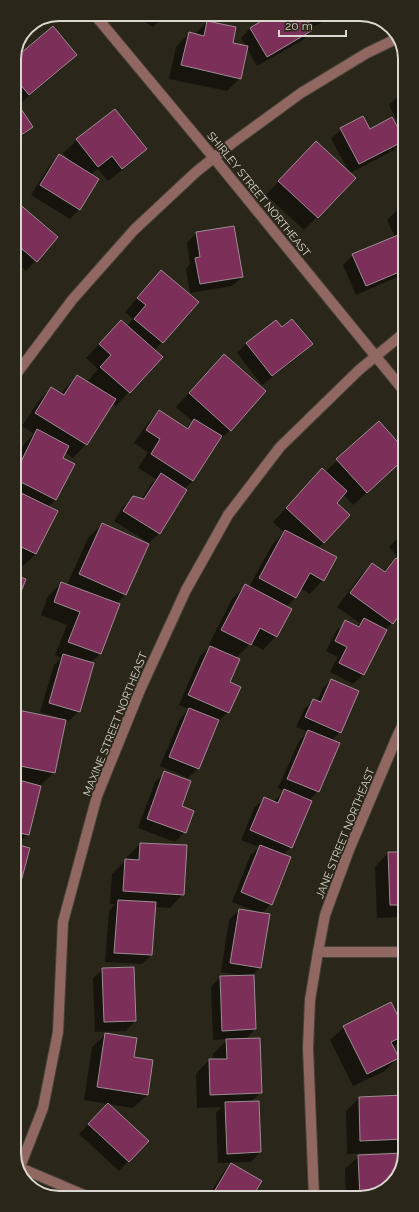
<svg xmlns="http://www.w3.org/2000/svg" width="419" height="1212" font-family="Raleway,sans-serif">
<rect width="100%" height="100%" fill="#2a2619"/>
<!-- shadow -->
<g fill="#0007">
<path d="M131 14H166L153 27Z"/>
<path d="M275 14H338L311 28 312 30 303 40 257 66 247 48 240 78 227 91 169 79 176 47 189 33 194 35 207 22 231 44 246 47 241 38 250 28Z"/>
<path d="M76 54 63 68 18 105 32 127 19 140 14 143V60Z"/>
<path d="M404 93V135L389 105 399 95Z"/>
<path d="M341 129 403 140 394 150 350 173 331 139Z"/>
<path d="M77 140 146 149 132 162 108 181 98 169 90 175 79 209 70 219 31 195 50 165 59 156 71 163 63 153Z"/>
<path d="M303 155 317 217 304 230 266 195Z"/>
<path d="M404 205V274L356 295 343 265 353 255 395 237 387 220 400 207Z"/>
<path d="M14 207 56 237 26 271 14 260Z"/>
<path d="M196 233 242 277 232 286 190 293 186 269 190 264 187 243Z"/>
<path d="M161 271 197 302 154 351 161 357 116 406 112 403 86 444 73 458 65 452 62 458 56 500 48 507 36 554 22 567 15 563V463L24 444 34 434 22 426 38 402 51 388 61 394 64 390 77 376 91 385V384L88 381 98 369 86 358 108 335 127 326 133 319 125 312Z"/>
<path d="M281 329 311 344 302 354 262 385 237 353 247 343Z"/>
<path d="M224 355 230 430 217 443 193 481 184 489 186 490 159 533 149 543 114 521 123 507 133 497 141 500 151 484 156 479 138 468 148 452 134 443 146 425 159 412 186 429 193 422 176 407Z"/>
<path d="M378 423 404 451V458L353 505 343 494 335 503 324 542 318 548 323 580 310 594 300 588 296 597 286 607 276 636 263 650 251 643 236 658 228 682V712L218 722 198 769 188 778 160 766 180 719 189 709 179 705 200 656 210 647 218 650 219 649 209 644 232 599 246 586 249 587 272 545 284 532 273 522 322 469 325 472Z"/>
<path d="M102 524 125 595 116 604 119 605 100 654 90 663 79 711 69 721 65 720 54 772 40 786 28 834 18 844 15 843V715L19 711 57 719V717L40 712 54 665 61 658 55 655 67 625 41 615 48 596 61 583 67 585 88 538Z"/>
<path d="M404 532V606L392 623 386 629 363 675 353 684 330 672 338 657 326 651 336 631 346 622 356 627 360 623 337 607 359 578 372 564 383 572 396 559 403 563 389 547Z"/>
<path d="M331 680 340 732 331 741 318 791 309 801 291 847 283 855 271 904 261 914 260 967 251 976 255 1029 245 1040 261 1092 251 1102 260 1152 251 1162 218 1163 216 1113 222 1107 197 1108 196 1074 209 1060H213V1054L228 1039 213 1040 211 987 220 977 240 976V975L221 972 229 920 239 910 258 912 232 902 250 856 259 847 241 840 254 808 264 799 274 802 275 800 284 791 278 788 299 741 308 732 296 727 304 710 313 700 317 702 322 689Z"/>
<path d="M165 773 180 807 185 832 175 842 138 828 155 782Z"/>
<path d="M140 844 183 894 170 908 155 907 152 954 142 964 105 962 109 911 115 904H110L112 874 125 861H127V857Z"/>
<path d="M388 853H405V917L377 918 375 867Z"/>
<path d="M103 969 135 1021 126 1031 95 1032 93 978Z"/>
<path d="M344 1027 405 1035 393 1047 398 1057 385 1071 353 1086 330 1040Z"/>
<path d="M106 1034 133 1058 152 1061 147 1095 133 1108 84 1100 92 1047Z"/>
<path d="M359 1098 405 1107V1150L403 1152 347 1154 346 1111Z"/>
<path d="M98 1114 147 1141 119 1171 79 1134Z"/>
<path d="M405 1154 396 1181 372 1197H346L345 1169 359 1156Z"/>
<path d="M231 1164 261 1182 251 1197H208L222 1174Z"/>
</g>
<!-- building -->
<g fill="#7c2f59" stroke="#9d8c93">
<path d="M273 14H304L313 30 267 57 250 28Z"/>
<path d="M319 14H330L321 19Z"/>
<path d="M207 21 236 27 233 43 248 46 241 79 181 65 189 32 204 36Z"/>
<path d="M53 26 77 55 29 95 14 77V59Z"/>
<path d="M404 92V106L398 95Z"/>
<path d="M14 98 33 127 14 140Z"/>
<path d="M115 109 147 149 122 169 112 156 98 167 76 139Z"/>
<path d="M363 116 370 129 392 117 404 139V141L359 164 340 128Z"/>
<path d="M316 141 356 178 318 218 278 181Z"/>
<path d="M59 154 99 179 80 210 40 185Z"/>
<path d="M17 202 58 237 37 262 14 242V206Z"/>
<path d="M404 204V214L400 206Z"/>
<path d="M234 226 243 277 200 284 195 258 200 257 196 232Z"/>
<path d="M403 233 404 235V270L366 286 352 254Z"/>
<path d="M161 270 199 302 163 343 134 319 146 305 137 298Z"/>
<path d="M292 319 313 344 272 376 246 343 276 320 282 327Z"/>
<path d="M121 320 163 357 130 393 100 367 111 355 99 344Z"/>
<path d="M224 354 266 391 231 431 189 393Z"/>
<path d="M77 375 116 399 87 445 35 413 51 387 64 395Z"/>
<path d="M159 410 188 429 194 419 222 436 193 481 151 454 160 439 146 430Z"/>
<path d="M379 421 404 449V459L367 493 336 459Z"/>
<path d="M37 429 69 446 63 458 75 464 56 500 15 479V474Z"/>
<path d="M322 468 347 491 337 503 350 515 324 543 286 508Z"/>
<path d="M161 473 187 490 160 534 123 511 133 496 144 499Z"/>
<path d="M15 490 58 511 36 554 15 544Z"/>
<path d="M102 523 149 544 126 595 79 574Z"/>
<path d="M285 530 337 557 324 581 310 573 296 598 259 578Z"/>
<path d="M396 558 404 564V608L393 624 350 593 372 563 385 572Z"/>
<path d="M15 575 26 579 15 607Z"/>
<path d="M61 582 120 604 101 654 68 642 80 612 54 602Z"/>
<path d="M245 584 292 609 277 637 260 628 251 645 221 630Z"/>
<path d="M364 618 387 630 364 675 339 663 347 647 335 641 345 620 359 627Z"/>
<path d="M210 646 240 659 230 682 241 687 229 713 188 695Z"/>
<path d="M63 654 94 663 80 712 49 703Z"/>
<path d="M331 679 359 691 341 733 305 717 313 699 321 702Z"/>
<path d="M189 708 219 720 199 769 169 757Z"/>
<path d="M18 710 66 720 55 773 15 765V727Z"/>
<path d="M308 730 340 743 319 792 287 779Z"/>
<path d="M164 771 191 781 182 806 194 811 186 833 147 819Z"/>
<path d="M15 779 41 786 29 835 15 832Z"/>
<path d="M284 789 312 801 292 848 250 830 264 797 278 803Z"/>
<path d="M140 843 187 845 184 895 123 891 125 859 139 860Z"/>
<path d="M15 844 30 848 16 900H15Z"/>
<path d="M260 845 291 857 272 905 241 892Z"/>
<path d="M388 852H405V905H390Z"/>
<path d="M118 900 156 902 152 955 114 953Z"/>
<path d="M239 909 270 914 261 968 230 963Z"/>
<path d="M134 967 136 1021 104 1022 102 968Z"/>
<path d="M254 975 256 1029 222 1031 220 976Z"/>
<path d="M391 1002 405 1030V1035L391 1042 399 1058 367 1074 343 1026Z"/>
<path d="M105 1033 137 1038 134 1057 153 1060 148 1095 97 1087Z"/>
<path d="M260 1038 262 1093 210 1095 209 1059H227L226 1039Z"/>
<path d="M404 1095V1106H405V1139L360 1141 359 1097Z"/>
<path d="M259 1101 261 1152 227 1154 225 1102Z"/>
<path d="M108 1103 149 1141 129 1162 88 1124Z"/>
<path d="M405 1153 396 1181 372 1197H360L358 1155Z"/>
<path d="M231 1163 262 1181 252 1197H211Z"/>
</g>
<g fill="none" stroke-linecap="round" stroke-linejoin="round">
<defs>
<g id="minor">
<path d="M94 14 214 158 404 391"/>
<path d="M14 377 72 300 134 230 196 172 231 144 301 93 367 53 398 38"/>
<path d="M318 952H405"/>
<path d="M16 1166 91 1198"/>
<path d="M20 1167 43 1108 58 1032 63 922 97 796 140 690 186 590 228 515 280 447 359 370 404 333"/>
<path d="M314 1197 308 1048 310 1000 318 952 325 915 349 850 396 739 404 722"/>
</g>
</defs>
<!-- minor casing -->
<use href="#minor" stroke="#464236" stroke-width="12"/>
<!-- minor -->
<use href="#minor" stroke="#906861" stroke-width="10"/>
</g>
<g text-anchor="middle" stroke-width="3.5" stroke-linejoin="round" paint-order="stroke">
<!-- street labels -->
<g font-size="11" fill="#d9d7cf" stroke="#2a2619">
<text transform="translate(259 194) rotate(51)" y="4">SHIRLEY STREET NORTHEAST</text>
<text transform="translate(115 724) rotate(-68)" y="4">MAXINE STREET NORTHEAST</text>
<text transform="translate(345 833) rotate(-68)" y="4">JANE STREET NORTHEAST</text>
</g>
</g>
<!-- crop -->
<path d="M0 0H419V1212H0ZM59 21H360A38 38 0 0 1 398 59V1153A38 38 0 0 1 360 1191H59A38 38 0 0 1 21 1153V59A38 38 0 0 1 59 21Z" fill="#2a2619" fill-rule="evenodd"/>
<path fill="none" stroke="#d9d7cf" stroke-width="2" d="M59 21H360A38 38 0 0 1 398 59V1153A38 38 0 0 1 360 1191H59A38 38 0 0 1 21 1153V59A38 38 0 0 1 59 21Z"/>
<!-- scale -->
<path d="M279 30v6h67v-6" fill="none" stroke="#d9d7cf" stroke-width="2"/>
<text x="285" y="30" font-size="12" fill="#d9d7cf" stroke="#2a2619" stroke-width="3" paint-order="stroke">20 m</text>
</svg>
